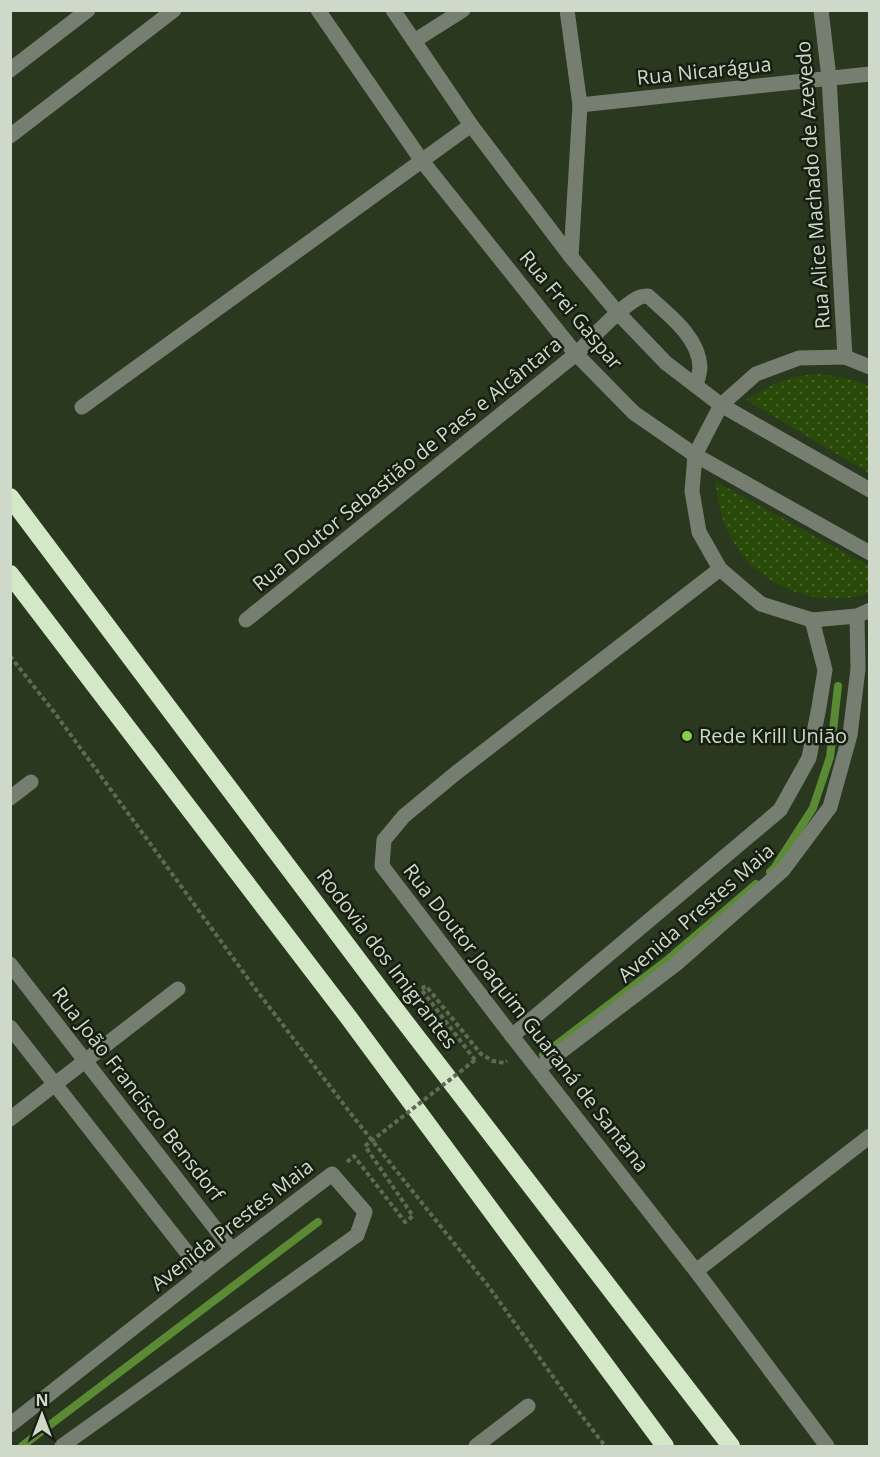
<svg xmlns="http://www.w3.org/2000/svg" width="880" height="1457" font-family="'Open Sans',sans-serif">
<defs>
<pattern id="park-dots" width="8" height="8" patternUnits="userSpaceOnUse" patternTransform="scale(1.5)"><rect width="8" height="8" fill="#294909"/><path d="M2 2h.1M6 6h.1" fill="none" stroke="#47632c" stroke-width="1.8" stroke-linecap="round"/></pattern>
</defs>
<rect width="100%" height="100%" fill="#29381e"/>
<!-- park -->
<g fill="url(#park-dots)">
<path d="M814 374C834 375 851 378 869 386V473L746 400C769 385 787 377 814 374Z"/>
<path d="M715 481 869 566V593C815 611 751 584 727 530 720 515 718 498 715 481Z"/>
</g>
<g fill="none" stroke-linecap="round" stroke-linejoin="round">
<!-- stream -->
<g stroke="#5b8a35" stroke-width="8">
<path d="M770 872 775 867 813 808 830 757 838 686"/>
<path d="M543 1055 666 961 756 884"/>
<path d="M22 1446 318 1222"/>
</g>
<!-- path -->
<g stroke="#5d6b54" stroke-width="4" stroke-dasharray="4.5 3" stroke-linecap="butt">
<path d="M10 656 54 712 149 842 257 991 355 1119 489 1287 569 1399 605 1446"/>
<path d="M475 1060 421 989 426 986 481 1054 493 1061 504 1063 507 1061"/>
<path d="M347 1162 354 1156 405 1222 413 1216 365 1146"/>
</g>
<!-- minor -->
<g stroke="#767e71" stroke-width="15">
<path d="M318 10 422 161 576 354 634 413 695 455 870 553"/>
<path d="M393 10 471 125 571 257 618 313 666 363 721 405 870 490"/>
<path d="M567 10 580 105 571 257"/>
<path d="M821 10 829 78 845 357"/>
<path d="M414 41 463 10"/>
<path d="M10 70 88 10"/>
<path d="M580 105 870 74"/>
<path d="M10 136 174 10"/>
<path d="M870 367 845 357 799 358 756 374 721 405 695 455 692 491 699 532 720 569 761 604 812 620 857 616 870 610"/>
<path d="M82 407 471 125"/>
<path d="M720 569 456 773 404 816 384 840 382 866 512 1036 696 1271 827 1446"/>
<path d="M246 620 576 354C592 338 619 308 638 298 642 296 643 296 648 296 668 314 699 337 700 367 700 373 697 380 696 386"/>
<path d="M10 798 31 782"/>
<path d="M10 964 232 1250"/>
<path d="M10 1027 203 1273"/>
<path d="M512 1036 780 810 809 758 819 707 825 670 812 620"/>
<path d="M538 1069 676 964 783 870 830 807 850 735 858 669 857 616"/>
<path d="M10 1119 178 989"/>
<path d="M696 1271 870 1136"/>
<path d="M10 1425 232 1250 332 1174 365 1212 357 1235 62 1446"/>
<path d="M476 1446 528 1406"/>
</g>
<!-- highway -->
<g stroke="#d3e8c6" stroke-width="18">
<path d="M10 497 385 996 731 1446"/>
<path d="M10 574 349 1018 665 1446"/>
</g>
<!-- path-bridge -->
<path stroke="#5d6b54" stroke-width="4" stroke-dasharray="4.5 3" stroke-linecap="butt" d="M365 1146 475 1060"/>
</g>
<!-- markers -->
<circle fill="#87cf4a" stroke="#161d11" stroke-width="2" cx="687" cy="736" r="6"/>
<g text-anchor="middle" stroke-width="5" stroke-linejoin="round" paint-order="stroke">
<!-- street labels -->
<g font-size="20" fill="#cfd9c9" stroke="#161d11">
<text transform="translate(704 71) rotate(-6)" y="7">Rua Nicarágua</text>
<text transform="translate(813 185) rotate(-94)" y="7">Rua Alice Machado de Azevedo</text>
<text transform="translate(571 310) rotate(50)" y="7">Rua Frei Gaspar</text>
<text transform="translate(407 464) rotate(-39)" y="7">Rua Doutor Sebastião de Paes e Alcântara</text>
<text transform="translate(696 913) rotate(-41)" y="7">Avenida Prestes Maia</text>
<text transform="translate(387 959) rotate(53)" y="7">Rodovia dos Imigrantes</text>
<text transform="translate(526 1018) rotate(52)" y="7">Rua Doutor Joaquim Guaraná de Santana</text>
<text transform="translate(138 1094) rotate(52)" y="7">Rua João Francisco Bensdorf</text>
<text transform="translate(232 1225) rotate(-38)" y="7">Avenida Prestes Maia</text>
</g>
<!-- poi labels -->
<g font-size="20" fill="#cfd9c9" stroke="#161d11" text-anchor="start">
<text x="699" y="743">Rede Krill União</text>
</g>
</g>
<!-- border -->
<rect width="880" height="1457" fill="none" stroke="#cfd9c9" stroke-width="24"/>
<!-- north arrow -->
<g transform="translate(42 1415)" stroke="#161d11" stroke-width="4.5" paint-order="stroke">
<path d="M0-4.5L10 22L0 15L-10 22Z" fill="#cfd9c9"/>
<text y="-9" font-size="16" font-weight="bold" text-anchor="middle" fill="#cfd9c9">N</text>
</g>
</svg>
